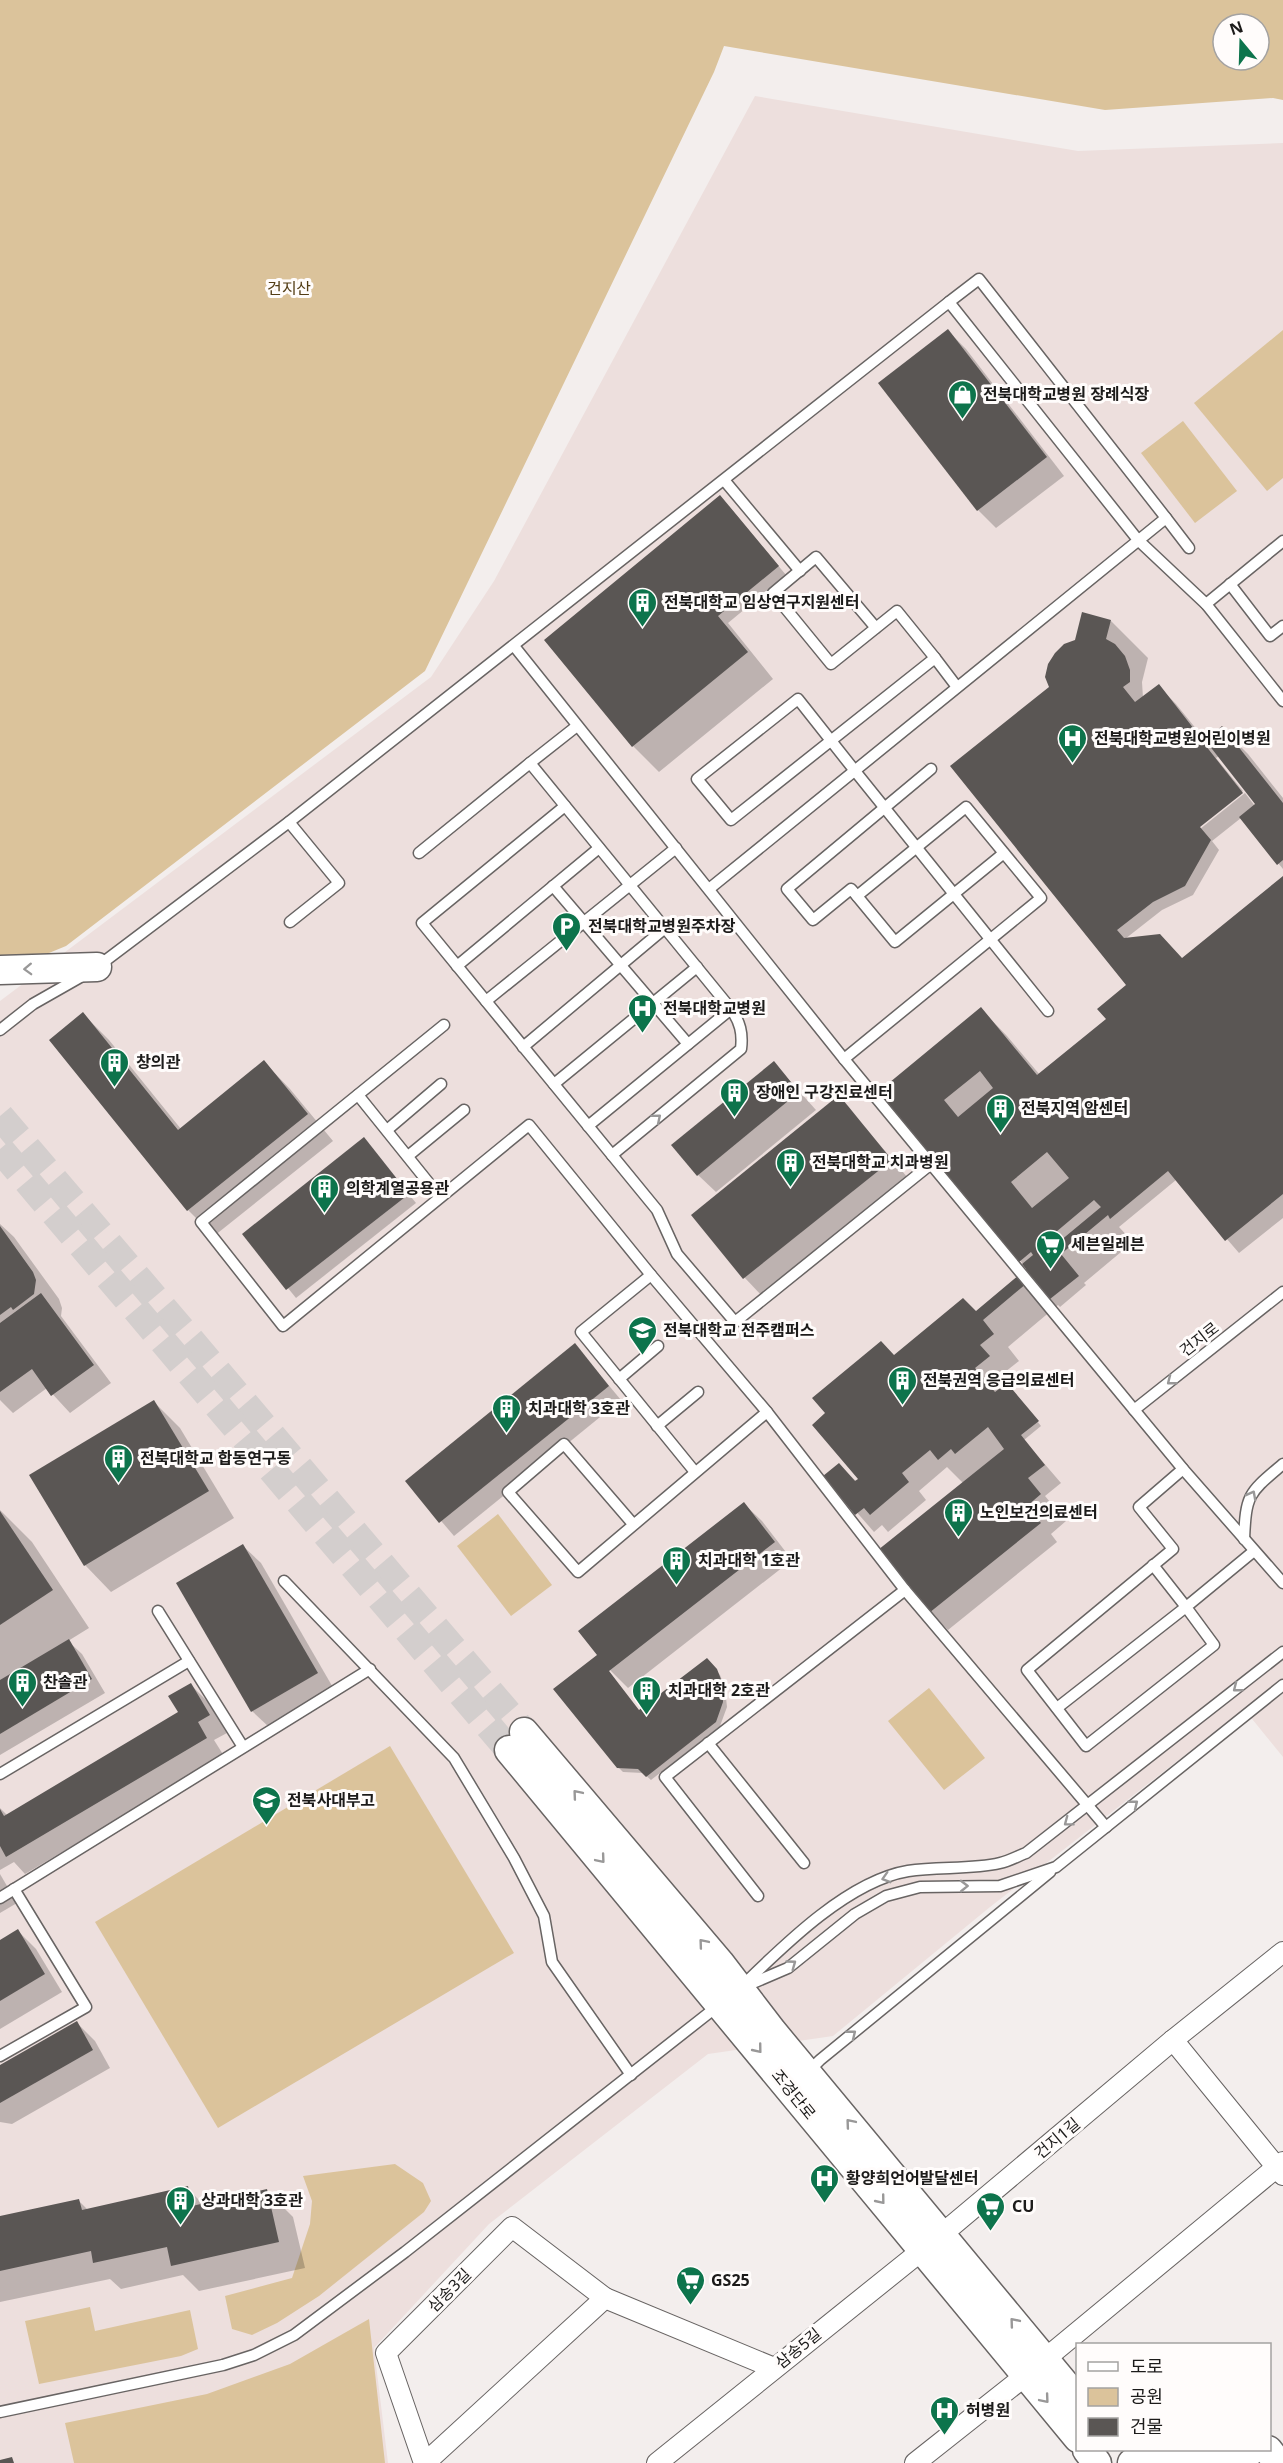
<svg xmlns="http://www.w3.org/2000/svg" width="1283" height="2463" font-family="'Noto Sans','Noto Sans KR',sans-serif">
<rect width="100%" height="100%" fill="#f3eeed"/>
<!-- built -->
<path fill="#eddfdd" d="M755 96 1078 151 1283 143V1757L1244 1709 990 1907 833 2036 708 2054 489 2224 374 2348 388 2463H0V1001L431 677 494 581Z"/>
<!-- green -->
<g fill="#dbc39b" fill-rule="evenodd">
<path d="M0 0H1283V100L1273 98 1105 110 724 46 714 72 425 671 66 946 27 962 0 958ZM1223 24H1259V60H1223Z"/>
<path d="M1283 330V478L1267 491 1194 403Z"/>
<path d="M1183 421 1237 491 1195 523 1141 453Z"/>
<path d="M498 1514 552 1585 511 1616 457 1546Z"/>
<path d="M929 1688 985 1758 944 1790 888 1721Z"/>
<path d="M390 1746 514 1953 218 2128 95 1922Z"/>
<path d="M395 2164 423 2183 431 2201 424 2212 319 2296 277 2323 252 2335 232 2329 225 2296 292 2278 310 2224 312 2201 303 2176Z"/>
<path d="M90 2307 95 2331 190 2310 198 2349 181 2356 39 2384 25 2321Z"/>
<path d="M369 2319 385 2463H74L65 2423 207 2394 290 2364Z"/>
</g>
<!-- shadow -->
<g fill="#0003" fill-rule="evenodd">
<path d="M948 331 966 349 1064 476 996 528 978 510 880 383Z"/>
<path d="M729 506 786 575 728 623 773 679 659 772 633 746Z"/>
<path d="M1111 621 1148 658 1142 682 1143 698 1158 686 1176 704 1206 741 1222 728 1248 754 1283 798V869L1241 818 1212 841 1219 850 1193 895 1162 910 1125 939 1183 959 1283 878V1218L1239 1253 1176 1180 1119 1227 1133 1242 1084 1283 1086 1285 1060 1307 1058 1305 1008 1347 1019 1361 1005 1372 1015 1383 1010 1387 1041 1426 1024 1440 1061 1483 1045 1496 1066 1521 1051 1534 1057 1542 948 1630 930 1612 963 1483 947 1467 919 1491 926 1500 888 1532 882 1525 874 1532 825 1476 839 1465 857 1482 860 1479 895 1356 976 1313 1028 1270 880 1092 981 1009 1007 1036 1040 1075 1108 1019 1128 986 1051 687ZM1219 756 1257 804 1255 806 1245 793 1200 829 1197 827 1243 791 1216 758Z"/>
<path d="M83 1014 109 1040 181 1129 264 1062 290 1089 333 1141 214 1236 188 1210Z"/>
<path d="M774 1063 816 1110 716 1192 698 1175Z"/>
<path d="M839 1097 908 1178 762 1296 745 1278 693 1215Z"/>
<path d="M364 1139 416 1203 296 1298 244 1234Z"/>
<path d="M0 1224 14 1237 59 1299 62 1308 61 1316 111 1383 70 1413 47 1388 13 1413 0 1400Z"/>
<path d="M575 1345 621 1400 454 1536 407 1481Z"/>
<path d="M154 1402 180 1428 234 1518 111 1592 85 1565Z"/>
<path d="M744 1504 762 1521 792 1560 628 1688 609 1669 608 1670 639 1712 707 1660 720 1675 725 1688 727 1707 720 1726 651 1780 643 1773 623 1772 618 1767 599 1655Z"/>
<path d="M0 1510 32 1542 89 1628 68 1641 82 1654 105 1693 0 1755Z"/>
<path d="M243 1546 261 1563 335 1691 270 1728 252 1711Z"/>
<path d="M191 1685 209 1703 227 1733 214 1740 224 1756 25 1874 14 1862 0 1870V1808L7 1815 180 1713Z"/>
<path d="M0 1874 17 1903 0 1913Z"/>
<path d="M18 1931 36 1949 62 1992 0 2029V1942Z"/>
<path d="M77 2023 95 2041 110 2068 12 2124 0 2122V2067Z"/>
<path d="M187 2188 204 2205 267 2191 293 2217 305 2268 199 2291 183 2275 121 2289 110 2279 0 2302V2218L79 2201 88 2210Z"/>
</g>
<!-- building -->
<g fill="#5a5654" fill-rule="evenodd">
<path d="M948 329 1047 457 977 511 878 383Z"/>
<path d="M720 495 779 566 718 616 748 652 632 747 544 640Z"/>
<path d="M1082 612 1111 620 1106 639 1115 644 1125 656 1130 670V682L1123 687 1135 702 1159 684 1201 738 1193 744 1195 746 1202 741 1243 793 1200 827 1211 840 1185 886 1153 902 1117 930 1124 938 1160 934 1182 958 1283 876V1194L1225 1241 1168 1171 1110 1219 1108 1215 1061 1254 1079 1276 1050 1299 1033 1278 983 1320 994 1334 980 1345 990 1356 975 1368 995 1392 1007 1383 1039 1421 1021 1435 1045 1465 1028 1478 1041 1494 1027 1506 1041 1523 929 1613 878 1550 1004 1449 988 1427 955 1454 951 1449 938 1460 930 1450 902 1473 909 1482 870 1515 864 1508 855 1515 823 1476 839 1463 855 1481 858 1479 812 1425 825 1413 812 1398 881 1341 894 1355 963 1298 976 1311 1026 1269 1022 1264 1033 1255 1031 1252 1019 1262 878 1092 981 1007 1037 1075 1106 1019 1097 1009 1126 985 950 766 1049 687 1045 677 1048 664 1055 653 1064 644 1075 640ZM980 1071 993 1088 958 1117 944 1100ZM1047 1152 1069 1178 1032 1208 1011 1182ZM1094 1200 1101 1207 1054 1246 1050 1241 1039 1250 1037 1248Z"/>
<path d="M1222 726 1283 803V860L1277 865 1239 817 1255 804 1205 740Z"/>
<path d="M83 1012 178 1130 264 1060 308 1114 187 1211 49 1040Z"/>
<path d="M774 1061 799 1092 697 1176 671 1145Z"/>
<path d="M839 1095 892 1160 743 1279 691 1215Z"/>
<path d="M364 1137 409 1194 286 1290 242 1234Z"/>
<path d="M0 1226 33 1272 36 1280 34 1294 13 1310 11 1307 0 1315Z"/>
<path d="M41 1293 94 1365 51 1396 32 1369 0 1392V1323Z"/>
<path d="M575 1343 609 1386 439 1523 405 1481Z"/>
<path d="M154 1400 209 1491 84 1566 29 1475Z"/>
<path d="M744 1502 775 1542 609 1671 639 1710 707 1658 717 1669 722 1682 723 1702 716 1722 646 1777 638 1769 617 1768 553 1689 597 1655 578 1631Z"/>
<path d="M0 1511 53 1590 0 1625Z"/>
<path d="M243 1544 318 1673 251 1712 176 1583Z"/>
<path d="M69 1639 92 1679 0 1734V1680Z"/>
<path d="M191 1683 210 1715 198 1722 207 1738 6 1857 0 1846V1809L4 1816 178 1712 168 1696Z"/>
<path d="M18 1929 45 1974 0 2001V1940Z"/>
<path d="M77 2021 93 2050 0 2103V2065Z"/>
<path d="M188 2186 192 2206 267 2189 279 2242 171 2266 167 2247 93 2263 91 2251 0 2271V2216L79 2199 82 2210Z"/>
<path d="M12 2457 14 2463H0V2460Z"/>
</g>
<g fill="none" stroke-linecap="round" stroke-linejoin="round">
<!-- secondary-tunnel -->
<g stroke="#d3cecd" stroke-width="28" stroke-dasharray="28 14" stroke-linecap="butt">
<path d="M0 1116 524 1732"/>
<path d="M0 1149 509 1750"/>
</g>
<defs>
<g id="lane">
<path d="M724 480 800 571"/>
<path d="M1166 518 1189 548"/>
<path d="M1230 584 1270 636 1283 626"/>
<path d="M1206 604 1283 541"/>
<path d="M876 628 816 557 773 593 831 664 897 611 935 658"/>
<path d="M514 646 844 1059 1183 1469 1283 1583"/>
<path d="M957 687 935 658 731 820 697 779 798 699 855 771 1048 1011"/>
<path d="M530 763 577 726"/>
<path d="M565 806 422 923 657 1210 677 1254 735 1322 931 1164"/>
<path d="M289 822 339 883 290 922"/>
<path d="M419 853 530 763 731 1009 588 1126"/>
<path d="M553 886 688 1044"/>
<path d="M709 889 1166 518 979 279 949 302"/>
<path d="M857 896 851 889 813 920 787 889 931 769"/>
<path d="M457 966 599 848"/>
<path d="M97 967 289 822 949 302 1138 540 1206 604 1283 701"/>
<path d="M486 1001 676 848"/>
<path d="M444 1025 201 1222 283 1326 529 1125 651 1275 767 1412 905 1590 1106 1827"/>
<path d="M0 1030 33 1004 84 975"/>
<path d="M523 1047 665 928"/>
<path d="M844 1059 1041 898 966 807 857 896 895 942 1004 853"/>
<path d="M554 1084 697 967"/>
<path d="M358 1095 440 1197"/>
<path d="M387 1130 441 1084"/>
<path d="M612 1155 741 1049C743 1033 740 1022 731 1009"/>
<path d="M408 1156 464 1110"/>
<path d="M651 1275 581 1332 695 1472"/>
<path d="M619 1379 658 1346"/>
<path d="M1134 1410 1283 1292"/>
<path d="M657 1426 698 1392"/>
<path d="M1183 1469 1139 1507 1173 1549 1027 1670 1086 1746 1214 1645 1186 1607 1254 1551"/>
<path d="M633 1524 564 1444 508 1492 578 1572 767 1412"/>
<path d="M1244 1539C1246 1493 1249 1493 1283 1464"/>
<path d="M284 1581 454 1758 514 1858 544 1916 552 1962 631 2075"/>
<path d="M158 1611 243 1747"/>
<path d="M1057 1708 1186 1607 1153 1565"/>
<path d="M708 1743 804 1863"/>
<path d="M0 1774 189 1661"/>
<path d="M758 1896 665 1777 905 1590"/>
<path d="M0 1898 370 1669"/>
<path d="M746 1986 788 1968 855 1914 886 1896 920 1887 1000 1886 1056 1867 1283 1685"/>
<path d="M740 1988C783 1946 848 1881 908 1871 938 1866 971 1870 1000 1863 1009 1861 1018 1856 1026 1853L1283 1652"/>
<path d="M0 2056 86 2007 14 1889"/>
<path d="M808 2072 820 2060 1050 1872"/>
<path d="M0 2412 223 2365 254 2355 294 2335 405 2252 719 2005"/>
</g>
<g id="street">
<path d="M1173 2040 1283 2175"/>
<path d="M1045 2359 1283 2162"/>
<path d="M424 2463 386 2353 512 2227 605 2298"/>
<path d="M425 2463 605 2298 774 2368"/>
<path d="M657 2463 941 2235 1173 2040 1283 1952"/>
<path d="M915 2463 1025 2376"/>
</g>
<g id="secondary">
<path d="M0 970 97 967"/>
<path d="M524 1732 720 1963 772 2031 1078 2400"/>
<path d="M509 1750 1078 2438"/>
<path d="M1087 2450 1097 2463"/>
<path d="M1268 2450 1278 2463"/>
<path d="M1132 2463 1147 2456 1190 2463 1240 2459 1252 2450"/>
</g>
</defs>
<!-- lane casing -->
<use href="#lane" stroke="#686463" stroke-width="13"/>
<!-- street casing -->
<use href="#street" stroke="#686463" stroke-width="22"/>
<!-- secondary casing -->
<use href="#secondary" stroke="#686463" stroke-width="31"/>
<!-- lane -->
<use href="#lane" stroke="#fff" stroke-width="10"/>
<!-- street -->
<use href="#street" stroke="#fff" stroke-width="20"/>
<!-- secondary -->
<use href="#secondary" stroke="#fff" stroke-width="28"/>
</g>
<!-- one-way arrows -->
<defs><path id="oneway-chevron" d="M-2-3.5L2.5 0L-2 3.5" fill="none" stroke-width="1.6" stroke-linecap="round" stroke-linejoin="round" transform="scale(1.5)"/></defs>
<g stroke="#999898">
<use href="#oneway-chevron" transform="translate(28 969) rotate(178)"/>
<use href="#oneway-chevron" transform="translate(657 1118) rotate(-40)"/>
<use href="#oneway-chevron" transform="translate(1171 1381) rotate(142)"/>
<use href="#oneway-chevron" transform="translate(1252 1495) rotate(-62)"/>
<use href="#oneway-chevron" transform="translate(1237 1688) rotate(142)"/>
<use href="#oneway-chevron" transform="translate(577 1794) rotate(-130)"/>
<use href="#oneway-chevron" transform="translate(1134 1804) rotate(-39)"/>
<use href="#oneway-chevron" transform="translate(1068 1822) rotate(143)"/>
<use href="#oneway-chevron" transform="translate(601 1859) rotate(50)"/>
<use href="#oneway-chevron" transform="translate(886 1878) rotate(163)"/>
<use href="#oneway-chevron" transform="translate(964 1886) rotate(-1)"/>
<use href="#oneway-chevron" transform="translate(703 1943) rotate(-130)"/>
<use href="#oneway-chevron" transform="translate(792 1964) rotate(-36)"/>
<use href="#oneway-chevron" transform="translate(852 2034) rotate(-39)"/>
<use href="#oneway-chevron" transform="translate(758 2049) rotate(51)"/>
<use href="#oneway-chevron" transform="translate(850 2123) rotate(-130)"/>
<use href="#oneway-chevron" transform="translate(881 2200) rotate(51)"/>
<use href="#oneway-chevron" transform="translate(1014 2322) rotate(-130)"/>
<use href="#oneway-chevron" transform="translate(1045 2399) rotate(50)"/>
</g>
<!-- icons -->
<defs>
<symbol id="shop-pin" viewBox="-11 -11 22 30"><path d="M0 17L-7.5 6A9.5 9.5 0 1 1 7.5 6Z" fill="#0d744c" stroke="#fffcfb"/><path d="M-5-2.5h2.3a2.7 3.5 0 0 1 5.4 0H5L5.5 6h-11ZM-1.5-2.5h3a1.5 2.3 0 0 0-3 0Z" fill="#fff"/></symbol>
<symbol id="building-pin" viewBox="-11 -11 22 30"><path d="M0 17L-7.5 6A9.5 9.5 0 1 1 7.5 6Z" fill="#0d744c" stroke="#fffcfb"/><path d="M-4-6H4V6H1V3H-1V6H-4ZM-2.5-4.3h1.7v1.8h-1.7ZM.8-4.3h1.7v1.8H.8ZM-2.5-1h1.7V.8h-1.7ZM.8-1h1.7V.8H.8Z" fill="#fff"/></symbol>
<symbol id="hospital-pin" viewBox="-11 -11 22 30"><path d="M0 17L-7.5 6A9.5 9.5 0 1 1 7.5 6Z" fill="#0d744c" stroke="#fffcfb"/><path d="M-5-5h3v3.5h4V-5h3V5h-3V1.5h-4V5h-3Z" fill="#fff"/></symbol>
<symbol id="parking-pin" viewBox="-11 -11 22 30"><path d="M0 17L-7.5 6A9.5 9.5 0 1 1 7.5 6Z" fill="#0d744c" stroke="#fffcfb"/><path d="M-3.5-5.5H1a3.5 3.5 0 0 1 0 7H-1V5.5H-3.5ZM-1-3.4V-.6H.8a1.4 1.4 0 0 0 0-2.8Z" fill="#fff"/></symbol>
<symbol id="supermarket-pin" viewBox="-11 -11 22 30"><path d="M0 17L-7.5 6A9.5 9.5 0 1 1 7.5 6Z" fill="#0d744c" stroke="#fffcfb"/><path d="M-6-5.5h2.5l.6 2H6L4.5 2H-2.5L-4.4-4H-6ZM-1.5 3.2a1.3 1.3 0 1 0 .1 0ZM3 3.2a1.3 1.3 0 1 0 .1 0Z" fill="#fff"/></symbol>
<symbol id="university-pin" viewBox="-11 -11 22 30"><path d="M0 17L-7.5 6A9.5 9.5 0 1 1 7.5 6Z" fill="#0d744c" stroke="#fffcfb"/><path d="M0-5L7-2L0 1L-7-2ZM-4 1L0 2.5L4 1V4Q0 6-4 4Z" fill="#fff"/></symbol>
<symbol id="school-pin" viewBox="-11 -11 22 30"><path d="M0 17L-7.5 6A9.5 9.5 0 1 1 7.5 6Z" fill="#0d744c" stroke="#fffcfb"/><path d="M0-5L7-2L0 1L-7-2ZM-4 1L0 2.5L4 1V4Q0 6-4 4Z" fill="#fff"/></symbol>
</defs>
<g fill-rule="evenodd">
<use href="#shop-pin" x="946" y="378" width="33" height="45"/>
<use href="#building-pin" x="626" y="586" width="33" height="45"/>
<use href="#hospital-pin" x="1056" y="722" width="33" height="45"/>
<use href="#parking-pin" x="550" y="910" width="33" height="45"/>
<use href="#hospital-pin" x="626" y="992" width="33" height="45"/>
<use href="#building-pin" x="98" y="1046" width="33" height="45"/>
<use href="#building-pin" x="718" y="1076" width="33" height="45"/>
<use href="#building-pin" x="984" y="1092" width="33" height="45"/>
<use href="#building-pin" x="774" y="1146" width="33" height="45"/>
<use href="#building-pin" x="308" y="1172" width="33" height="45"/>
<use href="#supermarket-pin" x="1034" y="1228" width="33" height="45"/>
<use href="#university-pin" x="626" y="1314" width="33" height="45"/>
<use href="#building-pin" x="886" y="1364" width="33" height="45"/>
<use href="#building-pin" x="490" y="1392" width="33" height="45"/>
<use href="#building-pin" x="102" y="1442" width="33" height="45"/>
<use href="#building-pin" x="942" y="1496" width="33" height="45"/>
<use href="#building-pin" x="660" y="1544" width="33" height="45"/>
<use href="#building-pin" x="6" y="1666" width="33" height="45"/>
<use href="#building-pin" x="630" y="1674" width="33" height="45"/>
<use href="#school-pin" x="250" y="1784" width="33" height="45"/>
<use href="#hospital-pin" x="808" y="2162" width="33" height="45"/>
<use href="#building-pin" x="164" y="2184" width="33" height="45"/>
<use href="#supermarket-pin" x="974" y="2190" width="33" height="45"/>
<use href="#supermarket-pin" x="674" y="2264" width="33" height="45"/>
<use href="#hospital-pin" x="928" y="2394" width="33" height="45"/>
</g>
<g text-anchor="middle" stroke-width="6" stroke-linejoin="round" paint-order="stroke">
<!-- park labels -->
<g font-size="16" fill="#533d15" stroke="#fffcfb">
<text x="289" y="294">건지산</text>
</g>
<!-- poi labels -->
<g font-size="16" font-weight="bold" fill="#1c1b1a" stroke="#fffcfb" text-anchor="start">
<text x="983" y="400">전북대학교병원 장례식장</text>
<text x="664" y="608">전북대학교 임상연구지원센터</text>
<text x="1094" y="744">전북대학교병원어린이병원</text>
<text x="588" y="932">전북대학교병원주차장</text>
<text x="663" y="1014">전북대학교병원</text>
<text x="136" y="1068">창의관</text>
<text x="756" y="1098">장애인 구강진료센터</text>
<text x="1021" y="1114">전북지역 암센터</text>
<text x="812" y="1168">전북대학교 치과병원</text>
<text x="346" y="1194">의학계열공용관</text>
<text x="1071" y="1250">세븐일레븐</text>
<text x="663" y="1336">전북대학교 전주캠퍼스</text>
<text x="923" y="1386">전북권역 응급의료센터</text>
<text x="528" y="1414">치과대학 3호관</text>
<text x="140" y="1464">전북대학교 합동연구동</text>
<text x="980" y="1518">노인보건의료센터</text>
<text x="698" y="1566">치과대학 1호관</text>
<text x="43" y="1688">찬솔관</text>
<text x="668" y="1696">치과대학 2호관</text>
<text x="287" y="1806">전북사대부고</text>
<text x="846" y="2184">황양희언어발달센터</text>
<text x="201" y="2206">상과대학 3호관</text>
<text x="1012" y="2212">CU</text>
<text x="711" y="2286">GS25</text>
<text x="966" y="2416">허병원</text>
</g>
<!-- street labels -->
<g font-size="16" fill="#1c1b1a" stroke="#fffcfb">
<text transform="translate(1199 1339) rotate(-38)" y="6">건지로</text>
<text transform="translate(794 2094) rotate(51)" y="6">조경단로</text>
<text transform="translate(1057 2138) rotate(-40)" y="6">건지1길</text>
<text transform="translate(449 2290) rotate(-45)" y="6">삼송3길</text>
<text transform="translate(798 2348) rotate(-39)" y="6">삼송5길</text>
</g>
</g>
<!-- legend -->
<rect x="1076" y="2343" width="195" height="108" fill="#fffcfb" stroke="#a4a2a1" stroke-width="1.5"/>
<rect x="1088" y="2362" width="30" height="9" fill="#ffffff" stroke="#a4a2a1" stroke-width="1.5"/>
<text x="1130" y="2373" font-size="18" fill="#1c1b1a">도로</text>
<rect x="1088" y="2388" width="30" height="18" fill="#dbc39b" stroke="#a4a2a1" stroke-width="1.5"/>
<text x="1130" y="2403" font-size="18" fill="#1c1b1a">공원</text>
<rect x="1088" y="2418" width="30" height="18" fill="#5a5654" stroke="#a4a2a1" stroke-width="1.5"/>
<text x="1130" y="2433" font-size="18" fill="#1c1b1a">건물</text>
<!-- north arrow -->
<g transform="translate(1241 42) rotate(341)"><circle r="28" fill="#fffcfb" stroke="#a4a2a1" stroke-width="1.5"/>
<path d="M0-4.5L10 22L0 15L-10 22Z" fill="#0d744c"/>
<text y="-9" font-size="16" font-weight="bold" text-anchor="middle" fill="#1c1b1a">N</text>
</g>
</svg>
